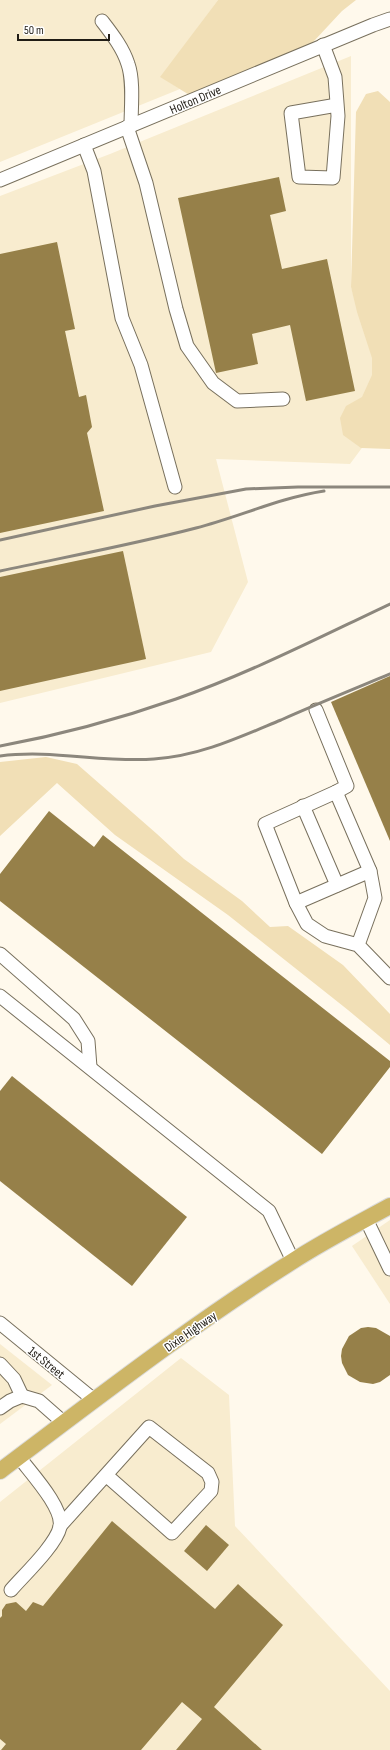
<svg xmlns="http://www.w3.org/2000/svg" width="390" height="1750" font-family="'Sofia Sans Condensed',sans-serif">
<rect width="100%" height="100%" fill="#fff9ec"/>
<!-- built -->
<g fill="#f8eccf">
<path d="M0 0H218L161 77 180 89 0 162Z"/>
<path d="M351 56V287L390 410 350 464 216 459 248 582 211 652 0 703V196L110 154Z"/>
<path d="M390 1220V1304L352 1246Z"/>
<path d="M0 1344 52 1385 0 1424Z"/>
<path d="M181 1358 229 1395 235 1526 390 1691V1750H0V1502Z"/>
</g>
<!-- green -->
<g fill="#f1dfb6">
<path d="M218 0H356L342 11 301 55 196 99 160 77Z"/>
<path d="M378 91 390 102V449L361 448 343 435 340 418 346 406 362 397 372 375V358L357 312 351 287 356 112 366 94Z"/>
<path d="M46 757 77 764 157 834 184 859 242 901 270 927 288 926 343 965 390 1014V1045L348 1010 228 915 115 835 57 783 0 836V762Z"/>
</g>
<!-- building -->
<g fill="#968049">
<path d="M279 177 286 211 270 215 282 269 327 259 355 391 306 401 290 325 252 334 258 364 216 373 178 198Z"/>
<path d="M57 242 75 329 65 331 79 397 86 395 92 427 87 433 104 511 0 533V254Z"/>
<path d="M123 551 146 659 0 691V577Z"/>
<path d="M390 676V841L331 702Z"/>
<path d="M49 811 94 847 103 835 390 1061V1067L322 1154 0 901V874Z"/>
<path d="M12 1076 187 1217 132 1286 0 1181V1091Z"/>
<path d="M368 1327 376 1328 390 1336V1375L380 1382 373 1384 360 1382 348 1375 342 1363 341 1356 342 1349 349 1336 361 1328Z"/>
<path d="M112 1521 215 1609 238 1584 283 1625 214 1707 262 1750H176L202 1719 182 1702 141 1750H1L6 1744 0 1739V1618L2 1616V1610L6 1604 16 1602 26 1611 33 1602 43 1606Z"/>
<path d="M206 1525 229 1545 207 1571 184 1551Z"/>
</g>
<g fill="none" stroke-linecap="round" stroke-linejoin="round">
<defs>
<g id="minor">
<path d="M102 21C112 34 123 48 128 64 134 81 131 108 131 126"/>
<path d="M323 45 335 77 338 116 333 178 299 177 291 113 337 105"/>
<path d="M127 127 146 183 176 309 187 346 213 383 237 401 283 399"/>
<path d="M84 145 94 171 122 318 141 365 175 487"/>
<path d="M0 180 373 25 390 19"/>
<path d="M316 710 347 786 336 792"/>
<path d="M303 806 337 885"/>
<path d="M296 903 370 871"/>
<path d="M358 945 375 898 370 871 336 792 265 824 296 903 307 924 325 936 358 945 390 978"/>
<path d="M0 954 74 1019 88 1041 90 1067"/>
<path d="M0 996 269 1211 293 1261"/>
<path d="M366 1219 390 1269"/>
<path d="M0 1323 94 1400"/>
<path d="M0 1364 14 1379 22 1396"/>
<path d="M0 1408 10 1401 22 1396 39 1401 64 1423"/>
<path d="M60 1526 149 1427 208 1473 212 1482 211 1491 172 1533 106 1475"/>
<path d="M11 1590C23 1576 56 1545 60 1527 64 1508 30 1472 19 1457"/>
</g>
<path id="major" d="M0 1471C96 1399 191 1325 293 1261 324 1241 357 1224 390 1206"/>
</defs>
<!-- minor casing -->
<use href="#minor" stroke="#78705d" stroke-width="15"/>
<!-- major casing -->
<use href="#major" stroke="#dbdbda" stroke-width="18"/>
<!-- minor -->
<use href="#minor" stroke="#fff" stroke-width="13"/>
<!-- major -->
<use href="#major" stroke="#cdb566" stroke-width="16"/>
<!-- rail -->
<g stroke="#8c877d" stroke-width="3">
<path d="M0 540 155 506 246 489 298 487H390"/>
<path d="M0 571C65 557 131 545 196 528 239 517 279 498 324 491"/>
<path d="M0 746C60 735 119 719 176 699 250 673 320 637 390 604"/>
<path d="M0 756C52 749 103 763 154 759 200 756 240 737 281 720 317 704 354 689 390 674"/>
</g>
</g>
<g text-anchor="middle" stroke-width="3" stroke-linejoin="round" paint-order="stroke">
<!-- street labels -->
<g font-size="13" fill="#201c15" stroke="#fff">
<text transform="translate(195 99) rotate(-23)" y="5">Holton Drive</text>
<text transform="translate(190 1331) rotate(-35)" y="5">Dixie Highway</text>
<text transform="translate(47 1362) rotate(39)" y="5">1st Street</text>
</g>
</g>
<!-- scale -->
<path d="M18 34v6h91v-6" fill="none" stroke="#201c15" stroke-width="2"/>
<text x="24" y="34" font-size="12" fill="#201c15" stroke="#ffffff" stroke-width="3" paint-order="stroke">50 m</text>
</svg>
